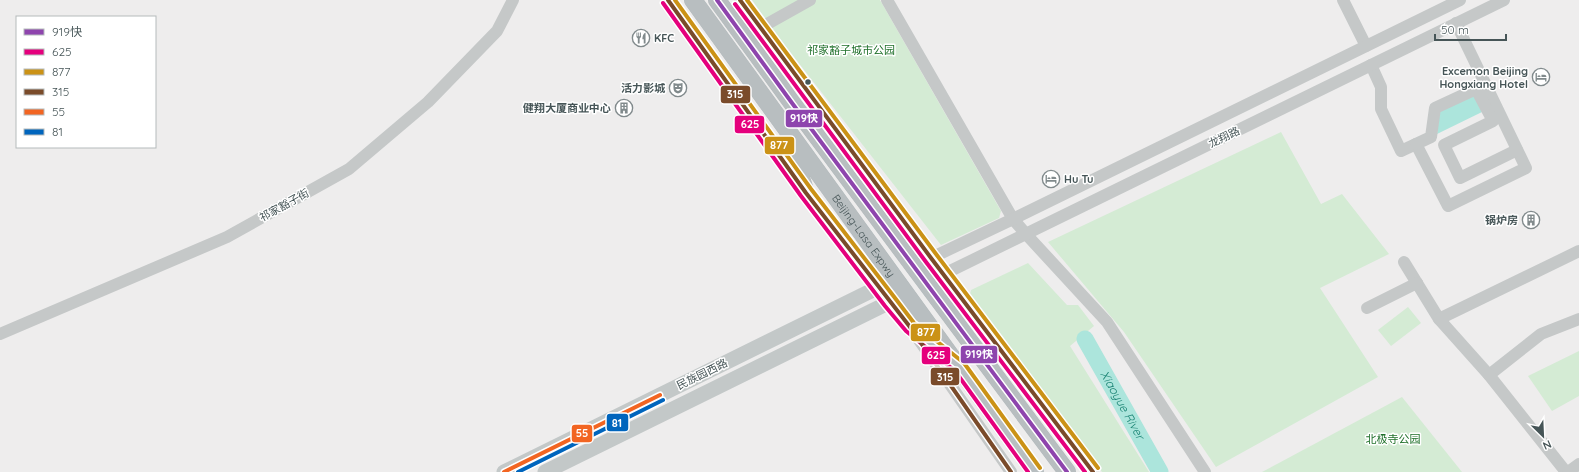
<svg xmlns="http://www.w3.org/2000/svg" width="1579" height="472" font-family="Quicksand,'Noto Sans SC',sans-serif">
<rect width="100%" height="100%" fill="#eeeded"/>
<!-- green -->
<g fill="#d4ebd4">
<path d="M752 0H880L1001 211 999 218 941 245 783 43Z"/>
<path d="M1281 132 1321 204 1342 194 1389 254 1320 288 1378 377 1216 467 1124 332 1048 242Z"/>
<path d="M1028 263 1067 305H1078L1094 326 1070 346 1149 472H1102L969 298 971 290Z"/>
<path d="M1408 307 1421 323 1391 346 1378 330Z"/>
<path d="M1579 351V396L1552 411 1528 376Z"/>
<path d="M1402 397 1462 472H1262Z"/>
</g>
<!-- water -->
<path fill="#ace5dc" d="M1474 95 1482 112 1437 134 1440 110Z"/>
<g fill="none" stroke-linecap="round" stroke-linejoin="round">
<!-- river -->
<path stroke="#ace5dc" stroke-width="17" id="s1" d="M1085 339 1160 472"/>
<defs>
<g id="highway">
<path id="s2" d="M693 0 1035 472"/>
<path d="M717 0 792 103 1067 472"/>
<path d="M788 139 806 193"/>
<path d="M910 327 941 352"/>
</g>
</defs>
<!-- highway casing -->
<use href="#highway" stroke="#b3babc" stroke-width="18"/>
<!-- minor -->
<g stroke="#c5c8c8" stroke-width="12">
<path d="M668 0 806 193 910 327 1011 472"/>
<path d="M740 0 931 258 1093 472"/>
<path d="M887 0 1013 219 1025 233 1107 322 1205 472"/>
<path d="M1343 0 1366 46"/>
<path d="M760 28 810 0"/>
<path d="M1371 65 1381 87V109L1401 151 1416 144 1448 206 1526 168 1456 23"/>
<path d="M1416 144 1431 137 1435 108 1476 89 1493 121 1444 145 1460 178 1517 150"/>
<path d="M931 258 1013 219 1460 0"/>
<path d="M1404 262 1439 319"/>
<path d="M944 274 1504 0"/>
<path d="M1367 308 1417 283"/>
<path d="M0 334 227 237 349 169 428 102 497 31 513 0"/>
<path d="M1489 375 1541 334 1579 319"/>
<path d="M1566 472 1489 375 1439 319 1579 251"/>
<path d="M1568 472 1579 464"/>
</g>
<!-- major -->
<g stroke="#c3c8c8" stroke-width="15">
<path d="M504 472 879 287"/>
<path d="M545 472 890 302"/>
</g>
<!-- highway -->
<use href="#highway" stroke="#b8bec0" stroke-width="17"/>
<defs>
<path id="bus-1" d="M717 0 792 103 1067 472"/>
<g id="bus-2">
<path d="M663 3 801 196 885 306 906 331 955 371 1028 472"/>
<path d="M735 4 926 262 1085 472"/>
</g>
<g id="bus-3">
<path d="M675 0 811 189 895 298 914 323 964 363 1040 468"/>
<path d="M747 0 936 254 1098 468"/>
</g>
<g id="bus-4">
<path d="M668 0 806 193 910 327 1011 472"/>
<path d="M740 0 931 258 1093 472"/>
</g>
<path id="bus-5" d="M504 472 660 395"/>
<path id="bus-6" d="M518 472 663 400"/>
</defs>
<!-- bus-1 casing -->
<use href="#bus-1" stroke="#fff" stroke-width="7"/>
<!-- bus-2 casing -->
<use href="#bus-2" stroke="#fff" stroke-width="7"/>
<!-- bus-3 casing -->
<use href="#bus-3" stroke="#fff" stroke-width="7"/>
<!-- bus-4 casing -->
<use href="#bus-4" stroke="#fff" stroke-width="7"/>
<!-- bus-5 casing -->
<use href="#bus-5" stroke="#fff" stroke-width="7"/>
<!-- bus-6 casing -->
<use href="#bus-6" stroke="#fff" stroke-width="7"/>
<!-- bus-1 -->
<use href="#bus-1" stroke="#8e44ad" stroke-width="4"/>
<!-- bus-2 -->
<use href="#bus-2" stroke="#e5007d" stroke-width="4"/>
<!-- bus-3 -->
<use href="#bus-3" stroke="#cb9216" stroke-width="4"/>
<!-- bus-4 -->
<use href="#bus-4" stroke="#7a4b2a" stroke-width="4"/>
<!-- bus-5 -->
<use href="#bus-5" stroke="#f26522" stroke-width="4"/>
<!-- bus-6 -->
<use href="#bus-6" stroke="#0065bd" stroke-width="4"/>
</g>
<!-- icons -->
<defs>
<symbol id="restaurant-ring" viewBox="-11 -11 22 22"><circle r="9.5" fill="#fff" stroke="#818a8c" stroke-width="1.5"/><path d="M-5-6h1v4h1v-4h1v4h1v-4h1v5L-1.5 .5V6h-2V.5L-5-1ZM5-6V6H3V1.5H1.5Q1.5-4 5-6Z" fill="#818a8c"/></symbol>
<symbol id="hotel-ring" viewBox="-11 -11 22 22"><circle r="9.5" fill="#fff" stroke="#818a8c" stroke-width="1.5"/><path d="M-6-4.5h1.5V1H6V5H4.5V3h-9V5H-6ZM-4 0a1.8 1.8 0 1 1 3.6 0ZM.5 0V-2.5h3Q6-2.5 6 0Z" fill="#818a8c"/></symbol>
<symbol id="theatre-ring" viewBox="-11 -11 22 22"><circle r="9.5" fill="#fff" stroke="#818a8c" stroke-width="1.5"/><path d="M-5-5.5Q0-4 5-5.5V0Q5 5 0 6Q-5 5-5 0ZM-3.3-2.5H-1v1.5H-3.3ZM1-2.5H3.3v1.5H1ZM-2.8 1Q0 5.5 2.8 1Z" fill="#818a8c"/></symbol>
<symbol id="building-ring" viewBox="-11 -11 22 22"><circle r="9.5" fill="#fff" stroke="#818a8c" stroke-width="1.5"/><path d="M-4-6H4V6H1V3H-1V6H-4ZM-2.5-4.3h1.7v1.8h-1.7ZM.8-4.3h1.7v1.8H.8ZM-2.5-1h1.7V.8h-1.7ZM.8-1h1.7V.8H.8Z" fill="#818a8c"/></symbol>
</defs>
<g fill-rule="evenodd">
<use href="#restaurant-ring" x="631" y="28" width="20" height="20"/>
<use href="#hotel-ring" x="1531" y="67" width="20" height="20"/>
<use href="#theatre-ring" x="668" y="78" width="20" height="20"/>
<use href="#building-ring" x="614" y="98" width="20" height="20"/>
<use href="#hotel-ring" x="1041" y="169" width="20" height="20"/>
<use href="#building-ring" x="1521" y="210" width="20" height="20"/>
</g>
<!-- markers -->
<circle fill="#465557" stroke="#fff" stroke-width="1.5" cx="808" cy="82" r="3.5"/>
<g text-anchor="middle" stroke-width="3" stroke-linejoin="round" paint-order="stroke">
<!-- poi labels -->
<g font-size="11" font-weight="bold" fill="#465557" stroke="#fff" text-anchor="end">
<text x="654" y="42" text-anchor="start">KFC</text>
<text x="1528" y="75">Excemon Beijing<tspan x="1528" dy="13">Hongxiang Hotel</tspan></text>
<text x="665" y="92">活力影城</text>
<text x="611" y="112">健翔大厦商业中心</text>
<text x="1064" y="183" text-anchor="start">Hu Tu</text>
<text x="1518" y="224">锅炉房</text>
</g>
<!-- park labels -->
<g font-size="11" fill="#1f702a" stroke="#fff">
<text x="851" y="54">祁家豁子城市公园</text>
<text x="1393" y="443">北极寺公园</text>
</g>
<!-- street labels -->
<g font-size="11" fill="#465557" stroke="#fff">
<text transform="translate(1224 137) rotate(-26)" y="4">龙翔路</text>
<text transform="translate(284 205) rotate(-29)" y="4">祁家豁子街</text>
<text dy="4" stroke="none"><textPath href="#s2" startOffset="291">Beijing-Lasa Expwy</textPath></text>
<text transform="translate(702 374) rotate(-26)" y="4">民族园西路</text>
</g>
<!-- water labels -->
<g font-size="12" font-style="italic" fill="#198373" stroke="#fff">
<text dy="4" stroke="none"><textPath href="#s1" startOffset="76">Xiaoyue River</textPath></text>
</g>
</g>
<g stroke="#fff" stroke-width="1.5">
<rect x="720" y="85" width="31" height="19" rx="4" fill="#7a4b2a"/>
<rect x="785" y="109" width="38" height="19" rx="4" fill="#8e44ad"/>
<rect x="734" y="115" width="31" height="19" rx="4" fill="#e5007d"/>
<rect x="764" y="136" width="31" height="19" rx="4" fill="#cb9216"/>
<rect x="910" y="323" width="31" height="19" rx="4" fill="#cb9216"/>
<rect x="960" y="345" width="38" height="19" rx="4" fill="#8e44ad"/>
<rect x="921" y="346" width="30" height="19" rx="4" fill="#e5007d"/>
<rect x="930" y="367" width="30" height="19" rx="4" fill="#7a4b2a"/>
<rect x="606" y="413" width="23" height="19" rx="4" fill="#0065bd"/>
<rect x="571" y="424" width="22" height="19" rx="4" fill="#f26522"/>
</g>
<g font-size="11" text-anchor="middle" font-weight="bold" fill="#fff">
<text x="735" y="98">315</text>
<text x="804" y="122">919快</text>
<text x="750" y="128">625</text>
<text x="779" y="149">877</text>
<text x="926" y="336">877</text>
<text x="979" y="358">919快</text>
<text x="936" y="359">625</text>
<text x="945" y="381">315</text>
<text x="617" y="427">81</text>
<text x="582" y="437">55</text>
</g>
<!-- legend -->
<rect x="16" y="16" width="140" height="132" fill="#ffffff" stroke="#b5bbbc"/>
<rect x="24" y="29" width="20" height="6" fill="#8e44ad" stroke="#b5bbbc"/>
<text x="52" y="36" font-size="12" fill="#465557">919快</text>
<rect x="24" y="49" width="20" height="6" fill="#e5007d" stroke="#b5bbbc"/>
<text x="52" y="56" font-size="12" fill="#465557">625</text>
<rect x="24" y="69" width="20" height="6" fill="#cb9216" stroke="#b5bbbc"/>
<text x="52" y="76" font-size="12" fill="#465557">877</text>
<rect x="24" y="89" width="20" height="6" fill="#7a4b2a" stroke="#b5bbbc"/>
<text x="52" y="96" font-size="12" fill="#465557">315</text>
<rect x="24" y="109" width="20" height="6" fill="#f26522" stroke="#b5bbbc"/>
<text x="52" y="116" font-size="12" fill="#465557">55</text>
<rect x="24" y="129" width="20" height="6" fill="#0065bd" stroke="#b5bbbc"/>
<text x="52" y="136" font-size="12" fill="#465557">81</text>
<!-- north arrow -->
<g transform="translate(1543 436) rotate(156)" stroke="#ffffff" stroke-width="3" paint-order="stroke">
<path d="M0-3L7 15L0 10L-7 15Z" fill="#465557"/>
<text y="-6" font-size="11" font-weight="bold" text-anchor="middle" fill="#465557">N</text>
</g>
<!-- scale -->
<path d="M1435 34v6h71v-6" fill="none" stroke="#465557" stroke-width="2"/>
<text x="1441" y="34" font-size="12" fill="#465557" stroke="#ffffff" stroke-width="3" paint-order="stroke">50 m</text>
</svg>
